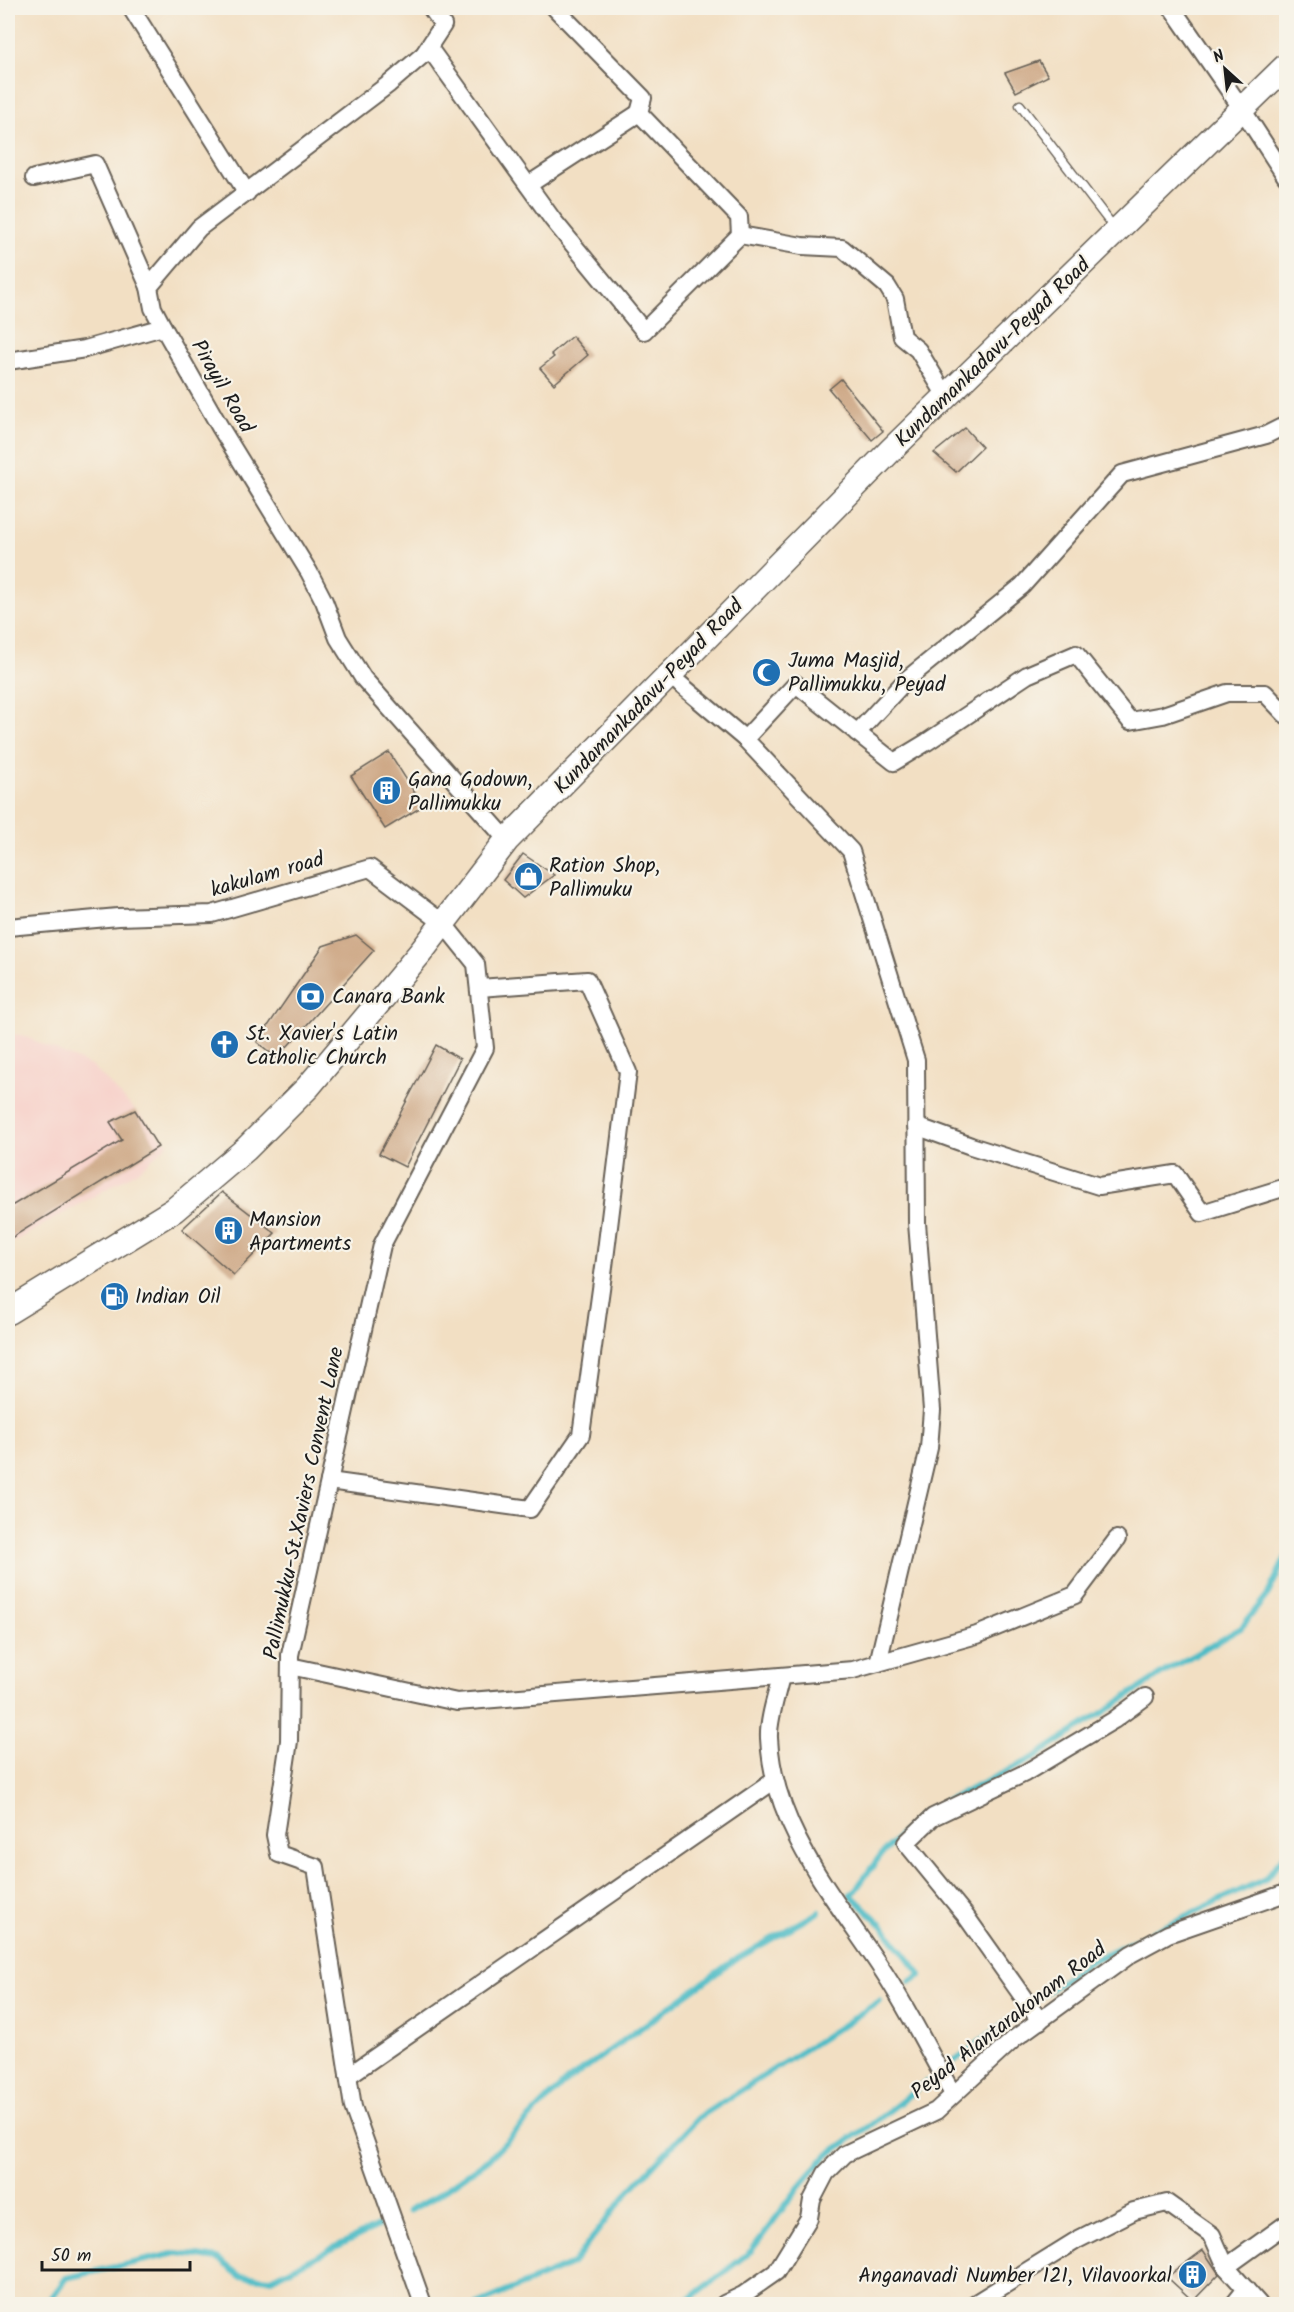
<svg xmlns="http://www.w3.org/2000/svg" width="1294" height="2312" font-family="Kalam,sans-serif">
<rect width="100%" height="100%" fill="#f7f3e8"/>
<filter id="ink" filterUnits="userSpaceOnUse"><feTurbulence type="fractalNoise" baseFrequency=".0167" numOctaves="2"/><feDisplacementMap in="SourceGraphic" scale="12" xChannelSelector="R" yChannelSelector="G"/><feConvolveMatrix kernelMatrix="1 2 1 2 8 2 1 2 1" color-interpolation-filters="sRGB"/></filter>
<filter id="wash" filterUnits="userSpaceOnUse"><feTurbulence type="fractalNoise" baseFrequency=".008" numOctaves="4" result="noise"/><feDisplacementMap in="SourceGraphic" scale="24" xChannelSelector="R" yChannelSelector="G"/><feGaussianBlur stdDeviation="1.35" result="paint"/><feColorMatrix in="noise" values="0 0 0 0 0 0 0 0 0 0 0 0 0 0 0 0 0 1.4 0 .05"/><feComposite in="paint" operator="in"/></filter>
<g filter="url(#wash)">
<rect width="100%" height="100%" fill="#f2dfc3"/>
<!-- built -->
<path fill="#f7d0c9" d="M8 1034 22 1035 93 1067 168 1144 138 1171 8 1245Z"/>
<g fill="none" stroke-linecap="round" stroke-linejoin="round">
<!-- stream -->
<g stroke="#4ebcc6" stroke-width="6">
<path d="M910 1982 921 1975 883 1926 850 1894 854 1892 880 1856 921 1814 1030 1760 1169 1669 1241 1628 1268 1594 1286 1557"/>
<path d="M1043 1995 1089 1962 1265 1879 1286 1853"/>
<path d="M954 2061 1015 2016"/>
<path d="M408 2211 435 2197 489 2159 562 2085 733 1961 819 1912"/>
<path d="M47 2304 66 2278 177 2253 218 2259 240 2276 271 2279 378 2226"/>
<path d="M477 2304 572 2264 629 2191 698 2118 880 2001"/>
<path d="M677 2304 691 2298 751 2251 799 2187 826 2156 871 2125 926 2082"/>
</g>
</g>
<g id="blocks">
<!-- building -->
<g fill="#cca582">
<path d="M1039 61 1048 76 1016 92 1005 73Z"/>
<path d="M572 336 588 355 554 384 540 368 554 357 551 354Z"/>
<path d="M841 379 883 431 872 440 829 389Z"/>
<path d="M965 428 982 447 956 472 934 453Z"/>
<path d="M389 752 423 806 385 829 351 776Z"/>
<path d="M523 854 554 875 523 898 503 880Z"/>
<path d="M356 935 374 950 277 1058 257 1042 323 946Z"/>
<path d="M436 1045 460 1059 405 1167 379 1154Z"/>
<path d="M135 1110 158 1147 8 1240V1208L122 1140 110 1122Z"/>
<path d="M222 1192 275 1233 234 1275 182 1229Z"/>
<path d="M1203 2250 1219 2274 1193 2301 1167 2277Z"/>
</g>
</g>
</g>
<g filter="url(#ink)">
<use href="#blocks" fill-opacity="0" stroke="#676056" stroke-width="1.5"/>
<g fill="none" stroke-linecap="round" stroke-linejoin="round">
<defs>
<path id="service" d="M1020 105 1115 229"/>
<g id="minor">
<path d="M131 8 247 193"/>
<path d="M431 8 443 25 424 54 389 84 199 228 149 287 153 308 163 327 220 427 309 572 324 601 338 638 363 678 507 840"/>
<path d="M555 8 643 98 639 113 739 217 740 235"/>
<path d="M1172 8 1242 109 1286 177"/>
<path d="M424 54 432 52 553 220 644 331 740 235 802 246 842 248 887 286 895 299 902 337 918 350 946 396"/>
<path d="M34 178 95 164 149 287"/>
<path d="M528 185 639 113"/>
<path d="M8 361 85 349 163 327"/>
<path d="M668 674 745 739 851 851 916 1060 917 1223 932 1410 929 1448 878 1663"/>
<path d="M857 733 906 680 1022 586 1122 474 1266 435 1286 425"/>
<path d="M745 739 796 684 894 762 927 742 1027 675 1076 654 1130 721 1163 715 1227 693H1265L1286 715"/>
<path d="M8 927 118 917 212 914 370 868 443 923 476 964 485 1048 382 1245 290 1655 289 1741 275 1835 279 1854 316 1867 353 2107 423 2304"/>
<path d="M916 1126 971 1146 1099 1186 1175 1174 1202 1213 1286 1187"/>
<path d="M329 1481 530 1509 581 1435 604 1267 628 1072 587 980 479 988"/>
<path d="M290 1666 457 1702 853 1670 977 1635 1075 1595 1117 1539"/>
<path d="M781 1676C777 1694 768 1720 769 1738 773 1827 834 1897 881 1968 908 2008 929 2053 953 2094"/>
<path d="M1040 2021 965 1915 906 1843 933 1817 1025 1773 1114 1720 1145 1697"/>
<path d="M348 2076 775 1780"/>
<path d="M1226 2267 1286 2224"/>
<path d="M724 2304 743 2295 776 2272 809 2218 812 2200 826 2173 845 2154 936 2111 1014 2039 1131 1954 1168 1934 1286 1893"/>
<path d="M974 2304 1077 2240 1134 2211 1167 2203 1212 2235 1226 2267 1259 2304"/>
<path d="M1234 2304 1246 2289"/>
</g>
<path id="secondary" d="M8 1312 174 1210 246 1149 308 1087 421 952 507 840 891 450 1286 66"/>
</defs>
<!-- service casing -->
<use href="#service" stroke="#676056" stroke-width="11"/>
<!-- minor casing -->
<use href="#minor" stroke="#676056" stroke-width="20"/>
<!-- secondary casing -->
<use href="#secondary" stroke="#676056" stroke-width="27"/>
<!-- service -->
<use href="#service" stroke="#fff" stroke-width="8"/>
<!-- minor -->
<use href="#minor" stroke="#fff" stroke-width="16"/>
<!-- secondary -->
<use href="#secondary" stroke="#fff" stroke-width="24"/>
</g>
</g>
<!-- icons -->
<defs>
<symbol id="mosque-disc" viewBox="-11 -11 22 22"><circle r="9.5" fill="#1f6fb2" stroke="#f7f3e8"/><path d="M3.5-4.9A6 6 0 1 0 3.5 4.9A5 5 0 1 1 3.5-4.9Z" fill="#fff"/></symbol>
<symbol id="building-disc" viewBox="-11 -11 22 22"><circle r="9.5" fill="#1f6fb2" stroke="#f7f3e8"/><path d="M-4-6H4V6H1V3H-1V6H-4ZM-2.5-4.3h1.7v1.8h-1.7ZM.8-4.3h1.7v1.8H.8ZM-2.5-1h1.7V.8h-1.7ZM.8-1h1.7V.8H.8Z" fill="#fff"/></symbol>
<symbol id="shop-disc" viewBox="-11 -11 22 22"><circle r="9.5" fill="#1f6fb2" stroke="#f7f3e8"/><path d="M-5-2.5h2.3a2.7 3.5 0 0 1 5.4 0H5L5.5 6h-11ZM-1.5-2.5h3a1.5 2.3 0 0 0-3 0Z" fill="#fff"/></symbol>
<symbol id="bank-disc" viewBox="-11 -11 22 22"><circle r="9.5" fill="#1f6fb2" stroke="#f7f3e8"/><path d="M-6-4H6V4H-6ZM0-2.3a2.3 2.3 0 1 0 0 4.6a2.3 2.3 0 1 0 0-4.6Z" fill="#fff"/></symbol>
<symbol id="church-disc" viewBox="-11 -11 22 22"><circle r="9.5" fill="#1f6fb2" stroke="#f7f3e8"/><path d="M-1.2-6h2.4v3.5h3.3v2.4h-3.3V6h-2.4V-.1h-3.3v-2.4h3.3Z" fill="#fff"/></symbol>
<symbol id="fuel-disc" viewBox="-11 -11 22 22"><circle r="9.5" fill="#1f6fb2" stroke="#f7f3e8"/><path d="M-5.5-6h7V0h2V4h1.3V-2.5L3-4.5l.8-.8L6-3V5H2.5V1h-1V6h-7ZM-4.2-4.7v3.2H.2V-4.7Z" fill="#fff"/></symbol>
</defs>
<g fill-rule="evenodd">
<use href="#mosque-disc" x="750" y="656" width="33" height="33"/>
<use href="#building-disc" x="370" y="774" width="33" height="33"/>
<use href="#shop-disc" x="512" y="860" width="33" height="33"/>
<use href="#bank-disc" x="294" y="980" width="33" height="33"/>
<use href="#church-disc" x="208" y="1028" width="33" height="33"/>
<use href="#building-disc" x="212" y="1214" width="33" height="33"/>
<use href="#fuel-disc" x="98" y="1280" width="33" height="33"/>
<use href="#building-disc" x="1176" y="2258" width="33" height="33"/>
</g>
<g text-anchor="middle" stroke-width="4.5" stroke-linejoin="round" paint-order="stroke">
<!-- street labels -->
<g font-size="21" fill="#1c1c1c" stroke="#f7f3e8">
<text transform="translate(992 352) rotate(-44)" y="7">Kundamankadavu-Peyad Road</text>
<text transform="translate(223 386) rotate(60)" y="7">Pirayil Road</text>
<text transform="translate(648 696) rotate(-46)" y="7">Kundamankadavu-Peyad Road</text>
<text transform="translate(267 874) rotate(-16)" y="7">kakulam road</text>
<text transform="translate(303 1503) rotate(-78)" y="7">Pallimukku-St.Xaviers Convent Lane</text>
<text transform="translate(1008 2020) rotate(-38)" y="7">Peyad Alantarakonam Road</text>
</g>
<!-- poi labels -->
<g font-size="21" fill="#1c1c1c" stroke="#f7f3e8" text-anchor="start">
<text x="788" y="667">Juma Masjid,<tspan x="788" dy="24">Pallimukku, Peyad</tspan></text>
<text x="408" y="786">Gana Godown,<tspan x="408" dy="24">Pallimukku</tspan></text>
<text x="549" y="872">Ration Shop,<tspan x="549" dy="24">Pallimuku</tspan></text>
<text x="332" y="1003">Canara Bank</text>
<text x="246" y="1040">St. Xavier's Latin<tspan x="246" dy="24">Catholic Church</tspan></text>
<text x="249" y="1226">Mansion<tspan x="249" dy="24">Apartments</tspan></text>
<text x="135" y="1303">Indian Oil</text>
<text x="1172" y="2282" text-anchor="end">Anganavadi Number 121, Vilavoorkal</text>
</g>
</g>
<!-- margin -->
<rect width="1294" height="2312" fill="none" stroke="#f7f3e8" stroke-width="30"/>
<!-- north arrow -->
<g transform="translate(1225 69) rotate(333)" stroke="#f7f3e8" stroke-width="4.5" paint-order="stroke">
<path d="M0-4.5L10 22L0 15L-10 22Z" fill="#1c1c1c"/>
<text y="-9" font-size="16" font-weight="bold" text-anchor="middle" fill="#1c1c1c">N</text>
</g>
<!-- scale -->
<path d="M42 2261v9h148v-9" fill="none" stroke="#1c1c1c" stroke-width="3"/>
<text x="51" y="2261" font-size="18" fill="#1c1c1c" stroke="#f7f3e8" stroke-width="4.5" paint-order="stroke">50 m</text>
</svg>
